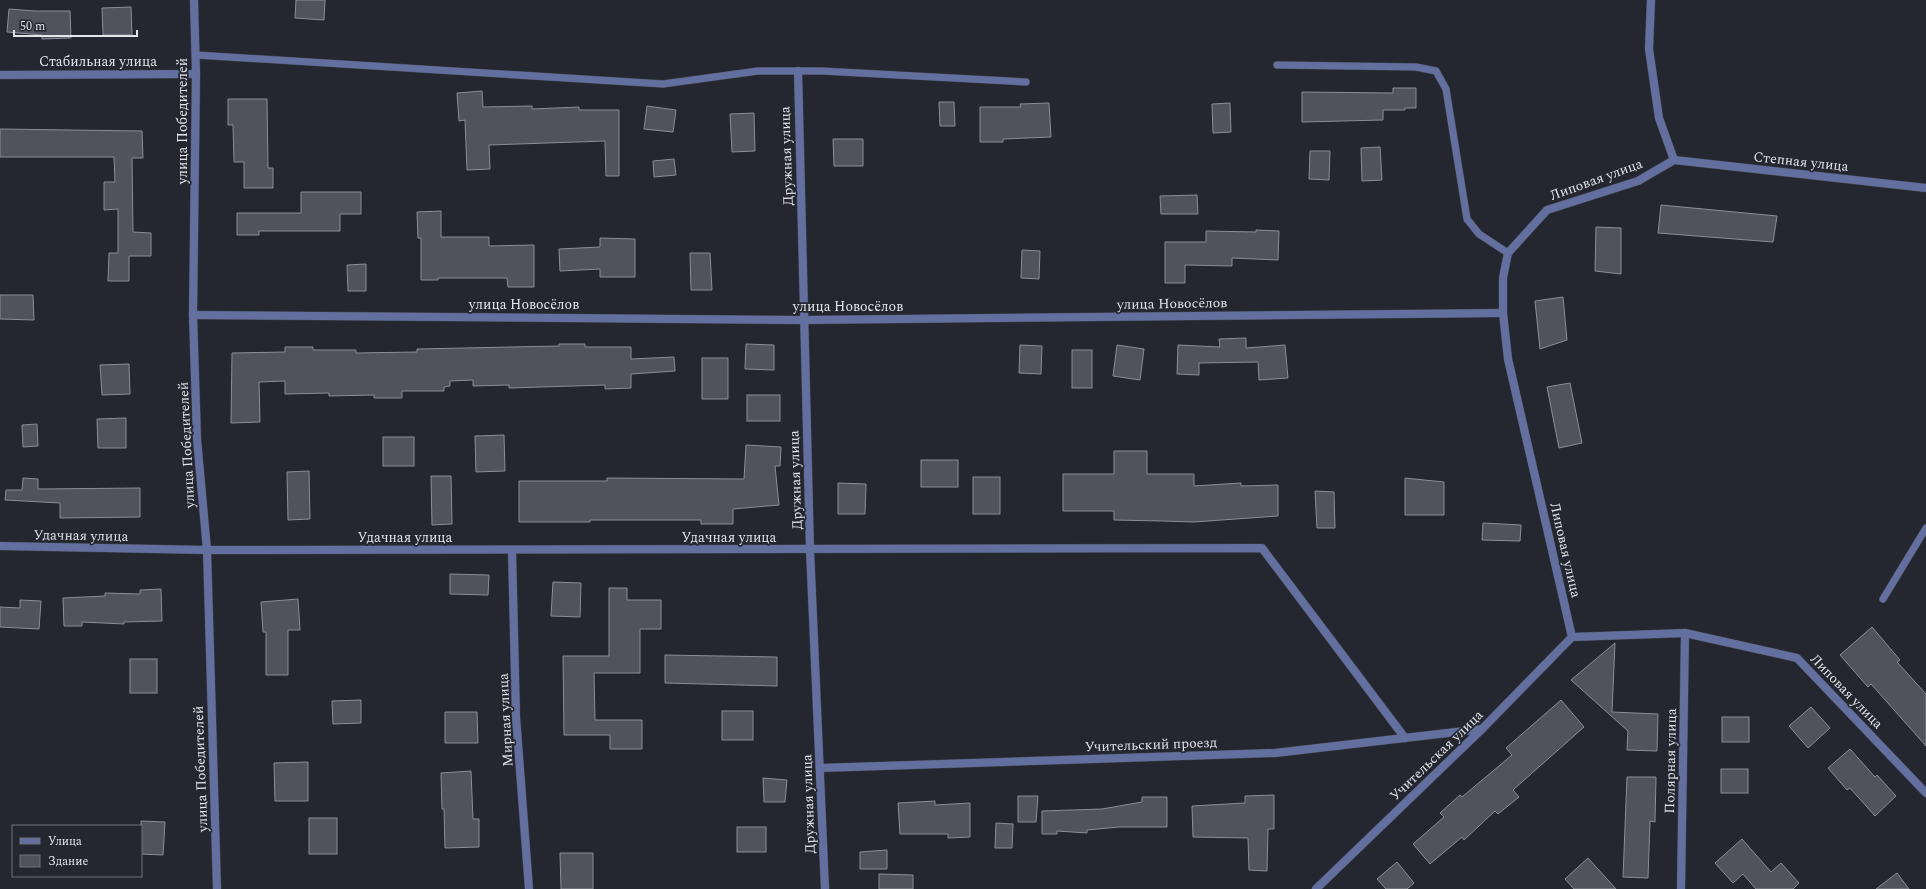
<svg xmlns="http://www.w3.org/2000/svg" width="1926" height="889" font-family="Spectral,serif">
<rect width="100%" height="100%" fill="#242730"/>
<!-- building -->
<g fill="#50535d" stroke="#8a8e99">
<path d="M296 0H325L324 20 295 18Z"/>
<path d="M131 7 132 35H103L102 8Z"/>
<path d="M9 9 35 11H70L71 38 42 39V35L7 32Z"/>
<path d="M1393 88H1416V108H1405V110H1383V120L1302 122V92L1393 93Z"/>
<path d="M482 91 483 107 532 106V109L579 107V110H619V176H606L605 141 489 145 490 169 467 170 465 120 459 121 457 93Z"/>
<path d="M228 99H267L268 168H273V188H244V162H234L233 125H228Z"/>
<path d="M939 102H954L955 126H940Z"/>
<path d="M1049 103 1051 137 1003 139V142H980V107H1021L1020 104Z"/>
<path d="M1230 103 1231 132 1213 133 1212 104Z"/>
<path d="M647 106 676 110 673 132 644 129Z"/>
<path d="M754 113 755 151 732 152 730 114Z"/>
<path d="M0 129 142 131 143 158H132L133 232 151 233V256H129V281H108L109 253H118V209L104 210V182H115L114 157H0Z"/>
<path d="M833 139H863V166H834Z"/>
<path d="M1380 147 1382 180 1362 181 1361 148Z"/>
<path d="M1310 151H1330L1329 180 1309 179Z"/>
<path d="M674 159 676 175 654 177 653 161Z"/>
<path d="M301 192H361V214H340V231H259V235H237V213H301Z"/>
<path d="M1197 195 1198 214H1161L1160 196Z"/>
<path d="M1661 205 1777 216 1773 242 1658 233Z"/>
<path d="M441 211V237H489V246L534 245V287H508L507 278H438V280H421V238H418L417 212Z"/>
<path d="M1596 227 1621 228V274L1595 271Z"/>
<path d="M1256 230 1279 231 1278 260 1232 258V266L1185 265V283H1165V242H1206V231L1256 232Z"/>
<path d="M600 238 635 239V277H600V269L560 271 559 249 600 247Z"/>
<path d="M1022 250 1040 251 1039 279 1021 278Z"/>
<path d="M690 253H710L712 290H691Z"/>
<path d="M366 264V291H348L347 265Z"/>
<path d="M0 295H33L34 320 0 319Z"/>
<path d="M1563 297 1567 340 1540 349 1535 301Z"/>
<path d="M1246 338V348L1285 345 1288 378 1259 380 1258 362 1199 363V375L1177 374 1178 345 1220 347 1219 339Z"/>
<path d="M559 344H585V347H631V359L674 357 675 371 631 374V388L605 389V385L509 388V385L473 386V380L450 381V386L444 387V391H402V398H374V395L329 396V393L285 394V381L259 382 260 422 231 423 232 353 285 352V347H313V350H356V353L417 352V349L559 346Z"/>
<path d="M746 344 774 345V370L745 369Z"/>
<path d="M1020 345 1042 346 1041 374 1019 373Z"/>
<path d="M1117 345 1144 349 1140 380 1113 376Z"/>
<rect x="1072" y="350" width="20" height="38"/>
<rect x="702" y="358" width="26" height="41"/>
<path d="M129 364 130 394 102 395 100 365Z"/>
<path d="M1570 383 1582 443 1559 448 1547 387Z"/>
<rect x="747" y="395" width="33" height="26"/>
<path d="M126 418V448H98L97 419Z"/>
<path d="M37 424 38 446 23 447 22 425Z"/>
<path d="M504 435 505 471 476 472 475 436Z"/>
<rect x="383" y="437" width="31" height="29"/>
<path d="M746 445 781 447 780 466H775L779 505 733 509V524H701V520H590V522H519V481H607V478L744 479Z"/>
<path d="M1114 451H1147V474H1194V486L1241 483V486L1278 485V516L1194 522 1162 521 1114 520V511H1063V474H1114Z"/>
<rect x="921" y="460" width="37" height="27"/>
<path d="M309 471 310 519 288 520 287 472Z"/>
<path d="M431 476H451L452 524 432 525Z"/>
<rect x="973" y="477" width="27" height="37"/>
<path d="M23 478 38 479V489L140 488V517L60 518V503L5 500 6 490H22Z"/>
<path d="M1405 478 1444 482V515H1405Z"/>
<path d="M838 483 866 484 865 514H838Z"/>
<path d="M1315 491 1334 492 1335 528H1317Z"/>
<path d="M1483 523 1521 525 1520 541 1482 540Z"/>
<path d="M450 574 489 575 488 595 450 594Z"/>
<path d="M553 582 581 583 580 617 551 616Z"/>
<path d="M609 588H627V600H661V629H640V673H594L595 720H642V749H610V735H564L563 656H609Z"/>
<path d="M161 589 162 621 124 622V624L82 622V626H64L63 598 105 596V593L140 594V590Z"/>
<path d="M298 599 300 630H288V675H266V632H263L261 602Z"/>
<path d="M20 600 41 601 39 629 0 627V607L20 608Z"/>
<path d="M1872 627 1900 660 1897 662 1926 694V746L1871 684 1868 687 1840 655Z"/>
<path d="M1615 643 1612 712 1658 714 1657 751 1627 750 1628 731 1571 680Z"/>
<path d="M665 655 777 657V686L665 683Z"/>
<rect x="130" y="659" width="27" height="34"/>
<path d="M361 700V723L333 724 332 701Z"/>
<path d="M1561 700 1584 727 1513 790 1519 797 1498 814 1495 811 1464 840 1462 837 1430 864 1413 844 1444 817 1440 813 1460 795 1462 797 1512 755 1506 748Z"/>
<path d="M1811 707 1830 728 1808 748 1789 726Z"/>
<rect x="722" y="711" width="31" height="29"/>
<path d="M445 712H477L478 743H445Z"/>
<rect x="1722" y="717" width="27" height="25"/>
<path d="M1850 749 1875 777 1877 775 1896 796 1875 816 1850 788 1847 790 1828 768Z"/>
<path d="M308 762V801H275L274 763Z"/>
<rect x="1721" y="769" width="27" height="24"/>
<path d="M471 771 473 819H479V847L445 848 444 809H442L441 773Z"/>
<path d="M1627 777H1656L1655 822 1650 821 1648 878 1623 877Z"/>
<path d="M763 778 787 780 785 802H764Z"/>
<path d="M1274 795V829H1268L1267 871 1249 870 1248 838 1193 837 1192 806 1245 803V796Z"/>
<path d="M1018 796H1038L1036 822H1018Z"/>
<path d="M1142 797H1167V827H1119L1087 830V833L1057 831V834H1042V811L1102 809 1142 802Z"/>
<path d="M935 801V805L970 803V837L948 838V834H900L898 803Z"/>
<rect x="309" y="818" width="28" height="36"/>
<path d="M141 821 165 822 163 855 141 854Z"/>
<path d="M996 823 1013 824 1012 848H995Z"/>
<rect x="737" y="827" width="29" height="25"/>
<path d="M1742 839 1771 872 1781 863 1799 883 1793 889H1756L1743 874 1733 883 1715 863Z"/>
<path d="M887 850V869H860V852Z"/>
<path d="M560 853H593V889H561Z"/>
<path d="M1588 858 1616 889H1574L1565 879Z"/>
<path d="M1397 862 1414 883 1407 889H1386L1377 879Z"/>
<path d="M1897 873 1909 889H1876Z"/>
<path d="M879 874 913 875V889H879Z"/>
</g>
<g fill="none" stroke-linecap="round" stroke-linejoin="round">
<defs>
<g id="lane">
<path d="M196 55 663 84 758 71H822L1026 82"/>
<path d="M1277 65 1416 67 1436 71 1446 89 1467 219 1479 234 1508 253"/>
<path d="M1883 599 1926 528"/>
</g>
<g id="street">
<path d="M194 0 196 74 193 315 197 439 207 550 217 889"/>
<path d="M1651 0 1649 49 1659 118 1674 160"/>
<path d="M798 71 810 550 825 889"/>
<path d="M0 75 196 74"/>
<path d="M1674 160 1926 188"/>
<path d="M193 315 803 320 1503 313"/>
<path d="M0 546 207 550 1262 548 1405 738"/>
<path d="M512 550 516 717 529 889"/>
<path d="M1572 637 1508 359 1503 313V278L1508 253 1547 210 1638 181 1674 160"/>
<path d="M1572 637 1685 633 1797 658 1926 793"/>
<path d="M820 768 1275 753 1482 729"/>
<path d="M1316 889 1482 729 1572 637"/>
<path d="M1681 889 1685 633"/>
</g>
</defs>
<!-- lane casing -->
<use href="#lane" stroke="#3f424a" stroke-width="8"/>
<!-- street casing -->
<use href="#street" stroke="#3f424a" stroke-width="9"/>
<!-- lane -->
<use href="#lane" stroke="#63709f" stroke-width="7"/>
<!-- street -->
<use href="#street" stroke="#63709f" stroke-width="8"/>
</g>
<g text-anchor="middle" stroke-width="3.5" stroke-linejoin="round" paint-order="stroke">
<!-- street labels -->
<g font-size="14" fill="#e3e5eb" stroke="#242730">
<text x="98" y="66">Стабильная улица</text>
<text transform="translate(182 121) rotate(-90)" y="5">улица Победителей</text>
<text transform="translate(786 156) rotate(-92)" y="5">Дружная улица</text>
<text transform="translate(1801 161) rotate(6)" y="5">Степная улица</text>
<text transform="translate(1596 179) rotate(-20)" y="5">Липовая улица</text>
<text transform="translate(1172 303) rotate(-1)" y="5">улица Новосёлов</text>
<text x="524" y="309">улица Новосёлов</text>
<text x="848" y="311">улица Новосёлов</text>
<text transform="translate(186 445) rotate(-93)" y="5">улица Победителей</text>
<text transform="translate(795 480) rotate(-92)" y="5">Дружная улица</text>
<text transform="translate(81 535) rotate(1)" y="5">Удачная улица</text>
<text x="405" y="542">Удачная улица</text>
<text x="729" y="542">Удачная улица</text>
<text transform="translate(1566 550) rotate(77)" y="5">Липовая улица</text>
<text transform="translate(1847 691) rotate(46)" y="5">Липовая улица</text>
<text transform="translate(505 720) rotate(-93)" y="5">Мирная улица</text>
<text transform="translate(1151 744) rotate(-2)" y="5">Учительский проезд</text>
<text transform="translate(1436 755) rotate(-44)" y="5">Учительская улица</text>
<text transform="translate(1670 761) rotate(-89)" y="5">Полярная улица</text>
<text transform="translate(200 769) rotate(-92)" y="5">улица Победителей</text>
<text transform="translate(808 804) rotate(-92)" y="5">Дружная улица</text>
</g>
</g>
<!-- legend -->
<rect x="12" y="825" width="130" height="52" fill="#242730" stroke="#70737b"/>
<rect x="20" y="838" width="20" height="6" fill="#63709f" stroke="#70737b"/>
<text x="48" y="845" font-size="12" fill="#e3e5eb">Улица</text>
<rect x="20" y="855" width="20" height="12" fill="#50535d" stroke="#70737b"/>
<text x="48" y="865" font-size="12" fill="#e3e5eb">Здание</text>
<!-- scale -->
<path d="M14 30v6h123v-6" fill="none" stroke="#e3e5eb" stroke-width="2"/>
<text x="20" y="30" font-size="12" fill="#e3e5eb" stroke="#242730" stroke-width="3" paint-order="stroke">50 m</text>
</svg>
